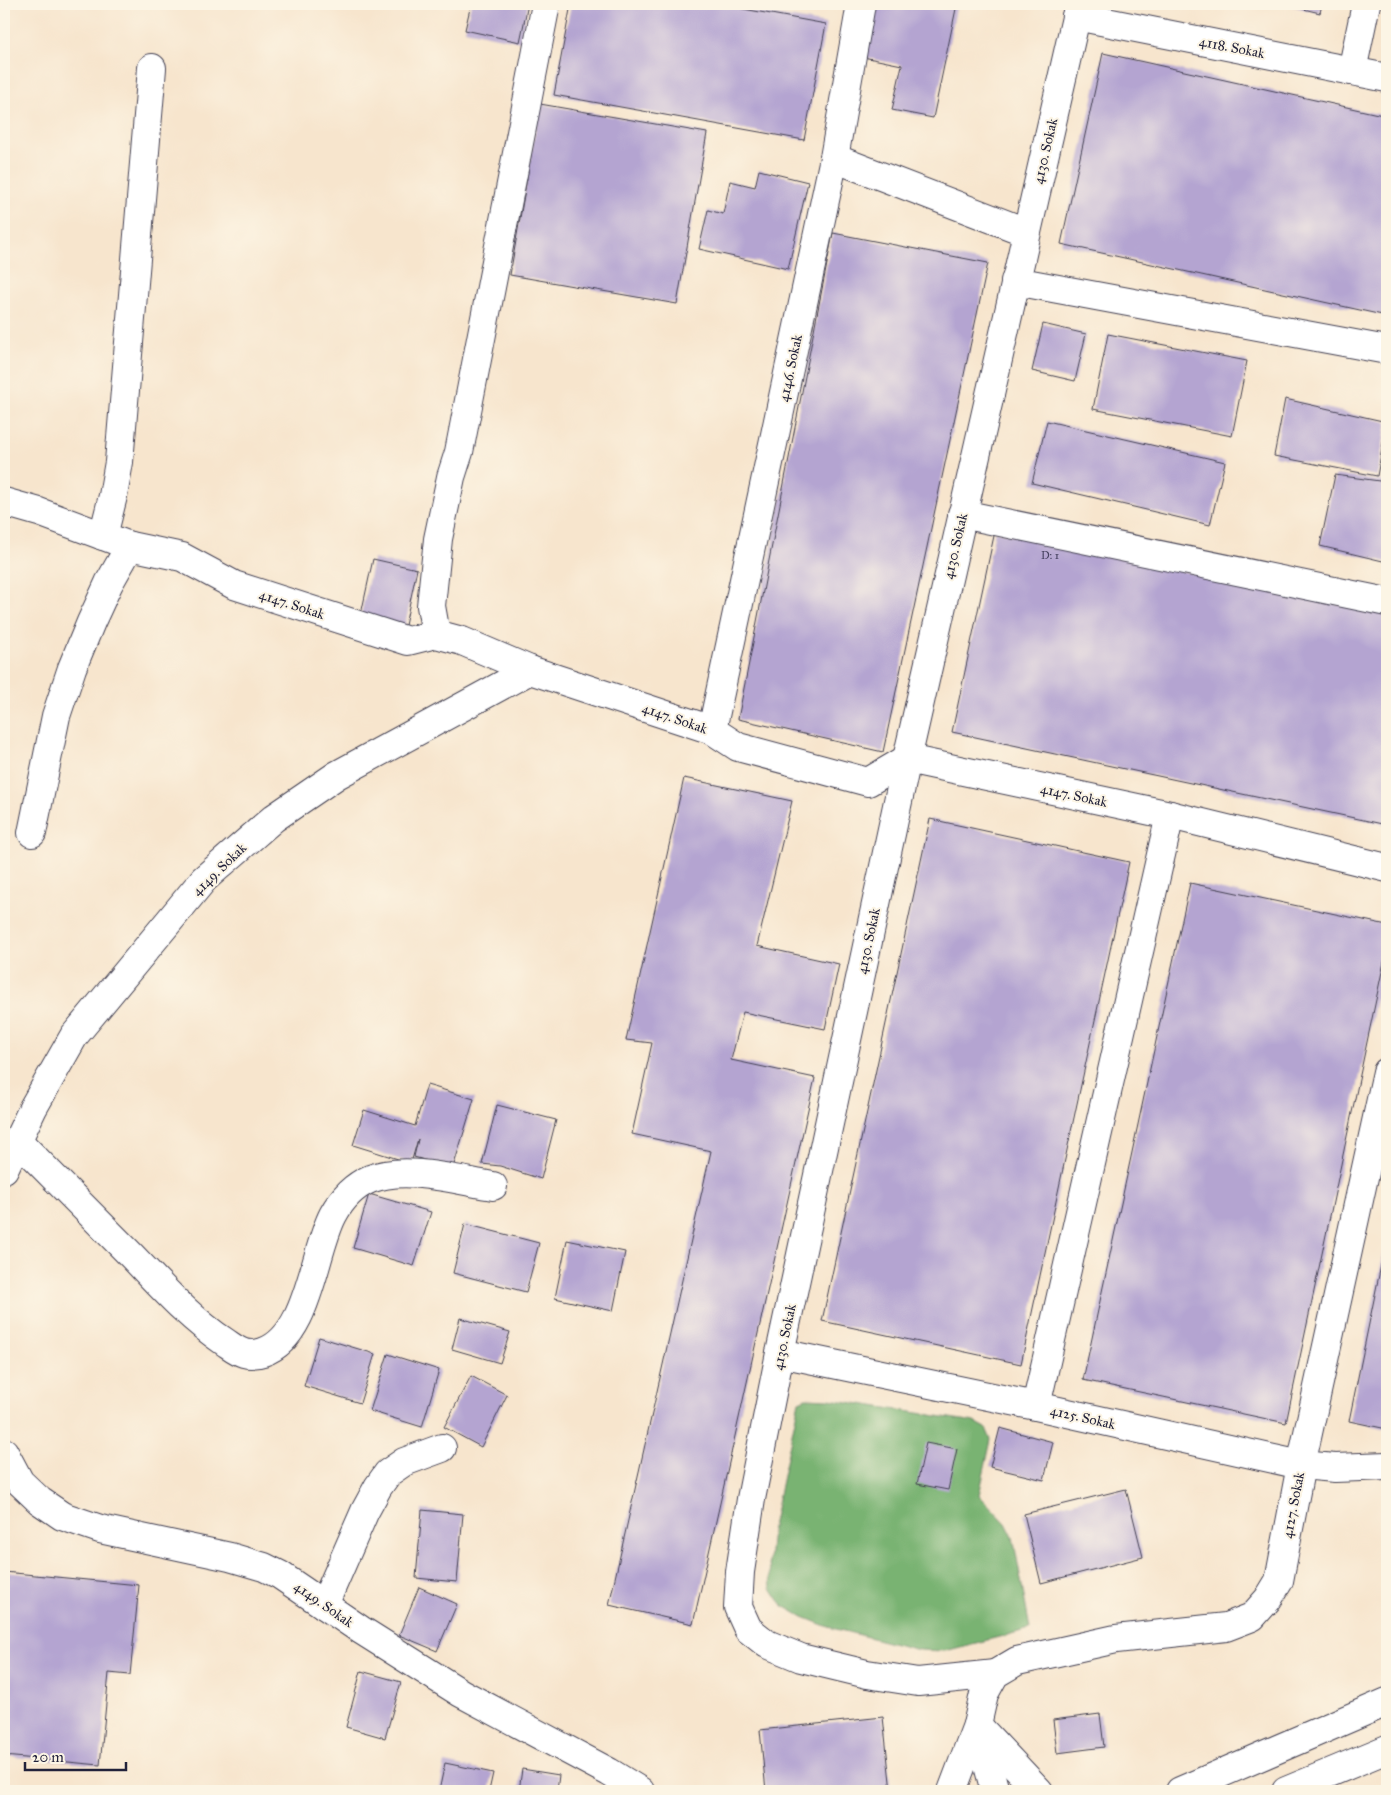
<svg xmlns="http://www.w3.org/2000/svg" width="1391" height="1795" font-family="'IM FELL Great Primer',serif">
<rect width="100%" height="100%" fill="#fcf5e5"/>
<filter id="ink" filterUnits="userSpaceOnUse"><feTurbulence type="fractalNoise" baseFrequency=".02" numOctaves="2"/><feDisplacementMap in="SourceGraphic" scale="10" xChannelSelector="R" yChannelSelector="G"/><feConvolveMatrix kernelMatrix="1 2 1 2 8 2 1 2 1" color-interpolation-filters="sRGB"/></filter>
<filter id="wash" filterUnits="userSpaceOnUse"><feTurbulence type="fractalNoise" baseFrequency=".0096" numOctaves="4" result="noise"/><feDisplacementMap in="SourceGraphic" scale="20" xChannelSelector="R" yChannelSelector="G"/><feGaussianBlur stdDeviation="1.12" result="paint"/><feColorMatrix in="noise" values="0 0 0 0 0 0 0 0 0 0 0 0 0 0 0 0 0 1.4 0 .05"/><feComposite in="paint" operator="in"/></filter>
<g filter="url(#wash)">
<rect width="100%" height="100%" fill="#f7e5cd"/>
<!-- forest -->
<path fill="#79b372" stroke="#4e6a56" d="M806 1398 829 1399 975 1422 986 1428 991 1440 979 1495 1006 1523 1013 1537 1030 1629 945 1651 919 1650 828 1627 803 1617 782 1605 771 1588 769 1563 772 1527 799 1401Z"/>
<g id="blocks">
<!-- building -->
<g fill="#b4a4d1">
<path d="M471 4H528L520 42 465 30Z"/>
<path d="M571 4H716L826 24 804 140 554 95Z"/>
<path d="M874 4H957L933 118 892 110 902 65 863 57Z"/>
<path d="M1283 4H1322L1320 13Z"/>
<path d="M1103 53 1387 116V316L1061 244Z"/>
<path d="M540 104 707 133 677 304 510 275Z"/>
<path d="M759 170 808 182 788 269 699 249 708 210 723 214 730 181 755 187Z"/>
<path d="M833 233 988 263 883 752 738 719Z"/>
<path d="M1043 324 1086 334 1075 381 1032 371Z"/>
<path d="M1108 334 1247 361 1232 436 1093 409Z"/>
<path d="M1285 399 1387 422 1377 476 1274 456Z"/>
<path d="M1047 421 1225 462 1210 525 1032 483Z"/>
<path d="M1335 475 1387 482V562L1320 546Z"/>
<path d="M995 531 1387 615V825L952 732Z"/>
<path d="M373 559 417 569 404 630 360 619Z"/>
<path d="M684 778 792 801 757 946 839 964 825 1029 743 1012 731 1060 815 1078 693 1624 609 1605 711 1151 632 1134 652 1043 626 1040Z"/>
<path d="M930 819 1129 862 1021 1364 822 1321Z"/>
<path d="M1190 883 1387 925V948L1286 1423 1083 1380Z"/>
<path d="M427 1085 474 1099 453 1168 414 1157 418 1139 411 1163 353 1145 364 1110 415 1126Z"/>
<path d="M497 1105 556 1120 541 1179 500 1166 482 1164Z"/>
<path d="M369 1194 431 1212 414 1266 353 1248Z"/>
<path d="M465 1224 539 1243 526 1292 453 1273Z"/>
<path d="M567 1240 625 1252 613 1311 555 1298Z"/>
<path d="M1386 1241H1387V1429L1349 1421Z"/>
<path d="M460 1318 510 1332 500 1363 452 1349Z"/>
<path d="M319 1337 375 1354 360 1403 304 1386Z"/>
<path d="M388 1354 439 1370 422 1427 370 1411Z"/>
<path d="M471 1376 507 1395 481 1447 444 1427Z"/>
<path d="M1000 1428 1053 1442 1044 1480 990 1467Z"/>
<path d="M926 1443 957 1449 948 1490 917 1484Z"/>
<path d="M1126 1489 1143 1557 1041 1583 1024 1514Z"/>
<path d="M422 1510 463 1514 457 1582 416 1578Z"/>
<path d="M4 1572 139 1585 130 1675 109 1673 100 1765 4 1756Z"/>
<path d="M419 1587 457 1604 437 1651 399 1635Z"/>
<path d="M361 1671 401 1682 385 1738 346 1727Z"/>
<path d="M1100 1714 1104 1747 1057 1753 1053 1720Z"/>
<path d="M883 1717 891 1791H766L760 1730Z"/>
<path d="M445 1763 493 1773 489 1791H439Z"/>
<path d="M522 1769 559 1775 557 1791H519Z"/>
</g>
</g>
</g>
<g filter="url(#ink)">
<use href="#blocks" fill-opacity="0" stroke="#423f51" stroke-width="1"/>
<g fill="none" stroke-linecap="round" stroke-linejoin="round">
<defs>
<g id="minor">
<path d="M1076 16 1387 78"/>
<path d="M1352 71 1366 4"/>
<path d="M834 158 1026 232"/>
<path d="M1015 281 1387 350"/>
<path d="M4 502 39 512 130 546 182 557 234 585 408 641 436 634 462 641 530 670 712 730 738 747 868 782 907 759 1170 815 1387 868"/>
<path d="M962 514 1387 602"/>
<path d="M103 536 113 496 119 462 152 68"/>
<path d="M436 634 431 606 438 539 451 477 459 452 546 4"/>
<path d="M712 730 834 158 861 4"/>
<path d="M32 833 56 716 72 668 91 622 109 583 130 546"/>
<path d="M17 1140C55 1178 93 1217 131 1255 161 1286 189 1318 225 1342 231 1346 237 1351 244 1353 251 1355 257 1354 263 1352 309 1337 313 1253 333 1215 341 1200 354 1186 370 1179 405 1165 456 1180 493 1186"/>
<path d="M4 1169 33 1108 74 1036 204 879 274 818 337 775 530 670"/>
<path d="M780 1353 1036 1406 1301 1465 1335 1468 1387 1466"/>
<path d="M1036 1406 1170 815"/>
<path d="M4 1452 20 1482 40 1501 62 1516 100 1529 230 1557 264 1567 280 1575 361 1630 461 1693 609 1772 640 1791"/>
<path d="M324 1605 365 1511 378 1487 388 1473 404 1462 442 1448"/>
<path d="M995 1674 918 1682 867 1674 801 1658 767 1644 748 1629 738 1607 740 1572 751 1499 780 1353 907 759 1079 4"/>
<path d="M977 1725 1039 1791"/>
<path d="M978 1729 995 1791"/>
<path d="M952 1791 977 1725 984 1694 995 1674 1017 1661 1116 1639 1226 1627 1252 1617 1268 1599 1279 1581 1301 1465 1387 1072"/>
</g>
<g id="major">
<path d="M1180 1791 1387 1702"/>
<path d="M1286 1791 1387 1749"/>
</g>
</defs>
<!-- minor casing -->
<use href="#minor" stroke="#423f51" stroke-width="30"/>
<!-- major casing -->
<use href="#major" stroke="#423f51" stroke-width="30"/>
<!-- minor -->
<use href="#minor" stroke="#fff" stroke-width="28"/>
<!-- major -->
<use href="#major" stroke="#fff" stroke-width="28"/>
</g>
</g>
<g text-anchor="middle" stroke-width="4" stroke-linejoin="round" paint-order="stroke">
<!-- number labels -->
<g font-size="11" fill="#464260">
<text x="1050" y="559">D: 1</text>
</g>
<!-- street labels -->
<g font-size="14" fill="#22223b" stroke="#fcf5e5">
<text transform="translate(1232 47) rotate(11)" y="5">4118. Sokak</text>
<text transform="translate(1045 151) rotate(-77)" y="5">4130. Sokak</text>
<text transform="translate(790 368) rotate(-78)" y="5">4146. Sokak</text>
<text transform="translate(955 546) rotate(-77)" y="5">4130. Sokak</text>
<text transform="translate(292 604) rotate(18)" y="5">4147. Sokak</text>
<text transform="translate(675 718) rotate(19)" y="5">4147. Sokak</text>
<text transform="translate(1074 795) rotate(12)" y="5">4147. Sokak</text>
<text transform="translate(219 869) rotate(-44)" y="5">4149. Sokak</text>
<text transform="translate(868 941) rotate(-78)" y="5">4130. Sokak</text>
<text transform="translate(784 1337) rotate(-78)" y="5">4130. Sokak</text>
<text transform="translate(1083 1417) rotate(13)" y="5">4125. Sokak</text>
<text transform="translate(1293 1505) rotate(-79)" y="5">4127. Sokak</text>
<text transform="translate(324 1604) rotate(35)" y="5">4149. Sokak</text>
</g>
</g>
<!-- margin -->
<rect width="1391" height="1795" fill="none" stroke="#fcf5e5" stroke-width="20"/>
<!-- scale -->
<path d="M25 1762v8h101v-8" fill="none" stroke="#22223b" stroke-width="2.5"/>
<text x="32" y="1762" font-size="15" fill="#22223b" stroke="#fcf5e5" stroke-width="4" paint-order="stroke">20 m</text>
</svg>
